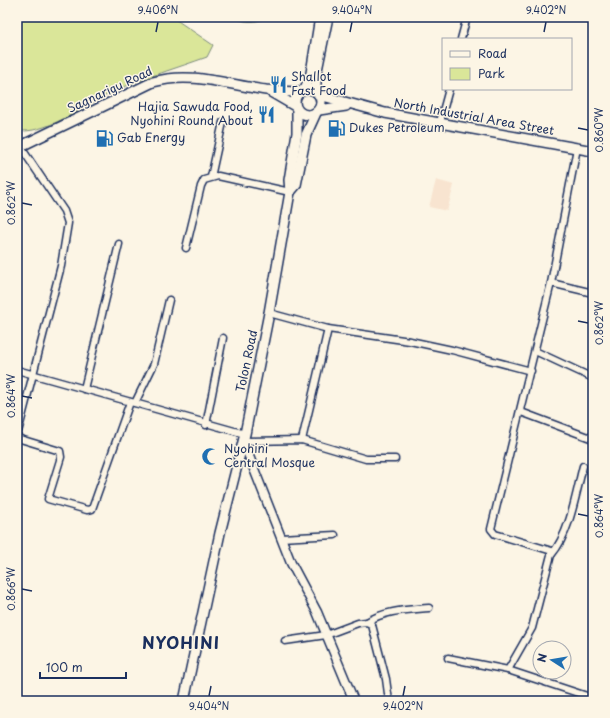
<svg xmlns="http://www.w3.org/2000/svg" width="610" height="718" font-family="'Playpen Sans',sans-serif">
<rect width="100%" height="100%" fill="#fcf5e5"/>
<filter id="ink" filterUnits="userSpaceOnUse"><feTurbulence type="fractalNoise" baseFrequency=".025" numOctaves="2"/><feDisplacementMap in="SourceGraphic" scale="8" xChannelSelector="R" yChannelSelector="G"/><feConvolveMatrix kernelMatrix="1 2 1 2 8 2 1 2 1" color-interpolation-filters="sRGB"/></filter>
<g filter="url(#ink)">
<!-- built -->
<path fill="#f8e4d0" d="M436 180 454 185 447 211 429 207Z"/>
<!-- green -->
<g fill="#dae699" stroke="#7a8a7c">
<path d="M17 17H172L213 45 207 57C177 68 146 77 117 90 91 102 50 132 22 131L17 122Z"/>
<path d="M234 17H269C258 22 246 24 234 17Z"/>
</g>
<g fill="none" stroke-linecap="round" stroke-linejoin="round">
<defs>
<g id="minor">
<path d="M461 39 467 17"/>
<path d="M440 122 449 89"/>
<path d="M211 177 223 122"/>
<path d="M186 248 201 186 204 180 218 176 290 192"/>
<path d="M551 283 593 293"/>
<path d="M269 313 328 329 410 341 452 350 531 371"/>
<path d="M535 351 593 378"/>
<path d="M17 370 245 434"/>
<path d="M84 389 119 244"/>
<path d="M135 403 154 364 169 300"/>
<path d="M521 412 593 439"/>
<path d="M206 425 223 338"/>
<path d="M17 436 61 266 68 223 64 211 20 146"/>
<path d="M17 438 60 451 61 457 48 499 87 510 92 509 130 402"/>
<path d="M302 440 328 329"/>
<path d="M243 441 302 440 366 459H395"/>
<path d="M281 538 335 535"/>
<path d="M552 554C570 533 576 493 583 466"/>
<path d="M367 622C385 610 408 610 429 608"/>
<path d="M285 641 326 635 358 623 367 622 372 625 386 679 389 701"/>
<path d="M448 658 508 670 593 698"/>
<path d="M508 670 532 628 552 551 495 534 491 529 551 283 577 148"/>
</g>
<path id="tertiary" d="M243 441 291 563 317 612 354 701"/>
<g id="secondary">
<circle cx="308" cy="102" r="13"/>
<path d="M305 89 311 73 320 17"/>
<path d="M271 92 295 106"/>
<path d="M316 92V75L328 17"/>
<path d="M319 95 385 113 593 151"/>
<path d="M319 110 346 106"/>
<path d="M17 148 153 82C191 71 228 85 266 90 277 91 289 92 300 92"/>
<path d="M290 192 296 185 306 135 316 113"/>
<path d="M184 701 220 533 245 434 269 313 290 192 289 180 297 133V110"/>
</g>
</defs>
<!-- minor casing -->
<use href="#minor" stroke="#1b2f5e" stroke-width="9"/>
<!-- tertiary casing -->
<use href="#tertiary" stroke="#1b2f5e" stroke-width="11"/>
<!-- secondary casing -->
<use href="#secondary" stroke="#1b2f5e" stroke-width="12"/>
<!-- minor -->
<use href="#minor" stroke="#fcf5e5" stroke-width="6"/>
<!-- tertiary -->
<use href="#tertiary" stroke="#fcf5e5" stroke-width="8"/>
<!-- secondary -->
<use href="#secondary" stroke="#fcf5e5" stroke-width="9"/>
</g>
</g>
<!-- ticks -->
<path fill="none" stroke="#1b2f5e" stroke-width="1.5" d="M156 32 158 22M350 32 352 22M544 32 546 22M578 128 588 130M22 203 32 205M578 321 588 323M22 396 32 398M578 514 588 516M22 589 32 591M209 696 211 686M403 696 405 686"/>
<!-- icons -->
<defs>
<symbol id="restaurant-bare" viewBox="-9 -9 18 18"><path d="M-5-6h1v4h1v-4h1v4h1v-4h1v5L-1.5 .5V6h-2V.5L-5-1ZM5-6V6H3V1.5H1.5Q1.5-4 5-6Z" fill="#1f6fb2" stroke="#fcf5e5" stroke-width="2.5" paint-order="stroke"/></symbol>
<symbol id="fuel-bare" viewBox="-9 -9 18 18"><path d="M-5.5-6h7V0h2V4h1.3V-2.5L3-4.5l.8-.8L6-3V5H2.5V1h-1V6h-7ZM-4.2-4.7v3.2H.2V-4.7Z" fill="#1f6fb2" stroke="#fcf5e5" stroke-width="2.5" paint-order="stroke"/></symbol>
<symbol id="mosque-bare" viewBox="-9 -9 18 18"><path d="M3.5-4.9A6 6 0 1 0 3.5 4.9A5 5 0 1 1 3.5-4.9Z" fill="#1f6fb2" stroke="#fcf5e5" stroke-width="2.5" paint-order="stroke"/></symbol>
</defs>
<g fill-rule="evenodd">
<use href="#restaurant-bare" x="266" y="72" width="25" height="25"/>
<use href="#restaurant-bare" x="254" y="102" width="25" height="25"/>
<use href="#fuel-bare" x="324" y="116" width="25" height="25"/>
<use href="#fuel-bare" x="92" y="126" width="25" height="25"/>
<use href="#mosque-bare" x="198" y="444" width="25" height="25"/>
</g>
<g text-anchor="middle" stroke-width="3" stroke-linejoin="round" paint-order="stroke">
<!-- poi labels -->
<g font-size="12" fill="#1b2f5e" stroke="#fcf5e5" text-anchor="start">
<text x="291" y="81">Shallot<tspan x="291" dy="14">Fast Food</tspan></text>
<text x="253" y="111" text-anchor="end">Hajia Sawuda Food,<tspan x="253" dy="14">Nyohini Round About</tspan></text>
<text x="349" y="132">Dukes Petroleum</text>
<text x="117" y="142">Gab Energy</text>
<text x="224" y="453">Nyohini<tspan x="224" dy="14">Central Mosque</tspan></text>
</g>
<!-- street labels -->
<g font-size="12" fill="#1b2f5e" stroke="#fcf5e5">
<text transform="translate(110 90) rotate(-25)" y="4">Sagnarigu Road</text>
<text transform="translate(474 117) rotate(10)" y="4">North Industrial Area Street</text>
<text transform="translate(247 361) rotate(-78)" y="4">Tolon Road</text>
</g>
<!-- district labels -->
<g font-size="16" font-weight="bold" letter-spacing="1" fill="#1b2f5e" stroke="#fcf5e5">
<text x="181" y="649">NYOHINI</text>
</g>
</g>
<!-- margin -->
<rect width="610" height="718" fill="none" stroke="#fcf5e5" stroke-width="44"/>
<!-- legend -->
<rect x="442" y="38" width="130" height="52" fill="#fcf5e5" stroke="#a2a6af"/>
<rect x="450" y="51" width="20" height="6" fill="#fcf5e5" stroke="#a2a6af"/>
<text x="478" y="58" font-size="12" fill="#1b2f5e">Road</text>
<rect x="450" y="68" width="20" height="12" fill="#dae699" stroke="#a2a6af"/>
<text x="478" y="78" font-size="12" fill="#1b2f5e">Park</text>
<!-- north arrow -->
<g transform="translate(552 660) rotate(282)"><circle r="19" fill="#fcf5e5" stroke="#a2a6af"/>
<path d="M0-3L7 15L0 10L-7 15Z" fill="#1f6fb2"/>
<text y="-6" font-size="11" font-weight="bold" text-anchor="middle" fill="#1b2f5e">N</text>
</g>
<!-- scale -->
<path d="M40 672v6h86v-6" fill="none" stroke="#1b2f5e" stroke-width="2"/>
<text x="46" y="672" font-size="12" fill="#1b2f5e" stroke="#fcf5e5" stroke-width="3" paint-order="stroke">100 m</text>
<rect x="22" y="22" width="566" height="674" fill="none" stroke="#1b2f5e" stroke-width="1.5"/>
<g font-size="10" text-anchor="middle" fill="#1b2f5e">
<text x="158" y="14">9.406°N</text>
<text x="352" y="14">9.404°N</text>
<text x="546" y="14">9.402°N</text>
<text transform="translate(599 130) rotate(-90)" y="4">0.860°W</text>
<text transform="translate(11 203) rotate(-90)" y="4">0.862°W</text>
<text transform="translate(599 323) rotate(-90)" y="4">0.862°W</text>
<text transform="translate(11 396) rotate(-90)" y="4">0.864°W</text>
<text transform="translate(599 516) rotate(-90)" y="4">0.864°W</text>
<text transform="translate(11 589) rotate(-90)" y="4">0.866°W</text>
<text x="209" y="710">9.404°N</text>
<text x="403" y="710">9.402°N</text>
</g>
</svg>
